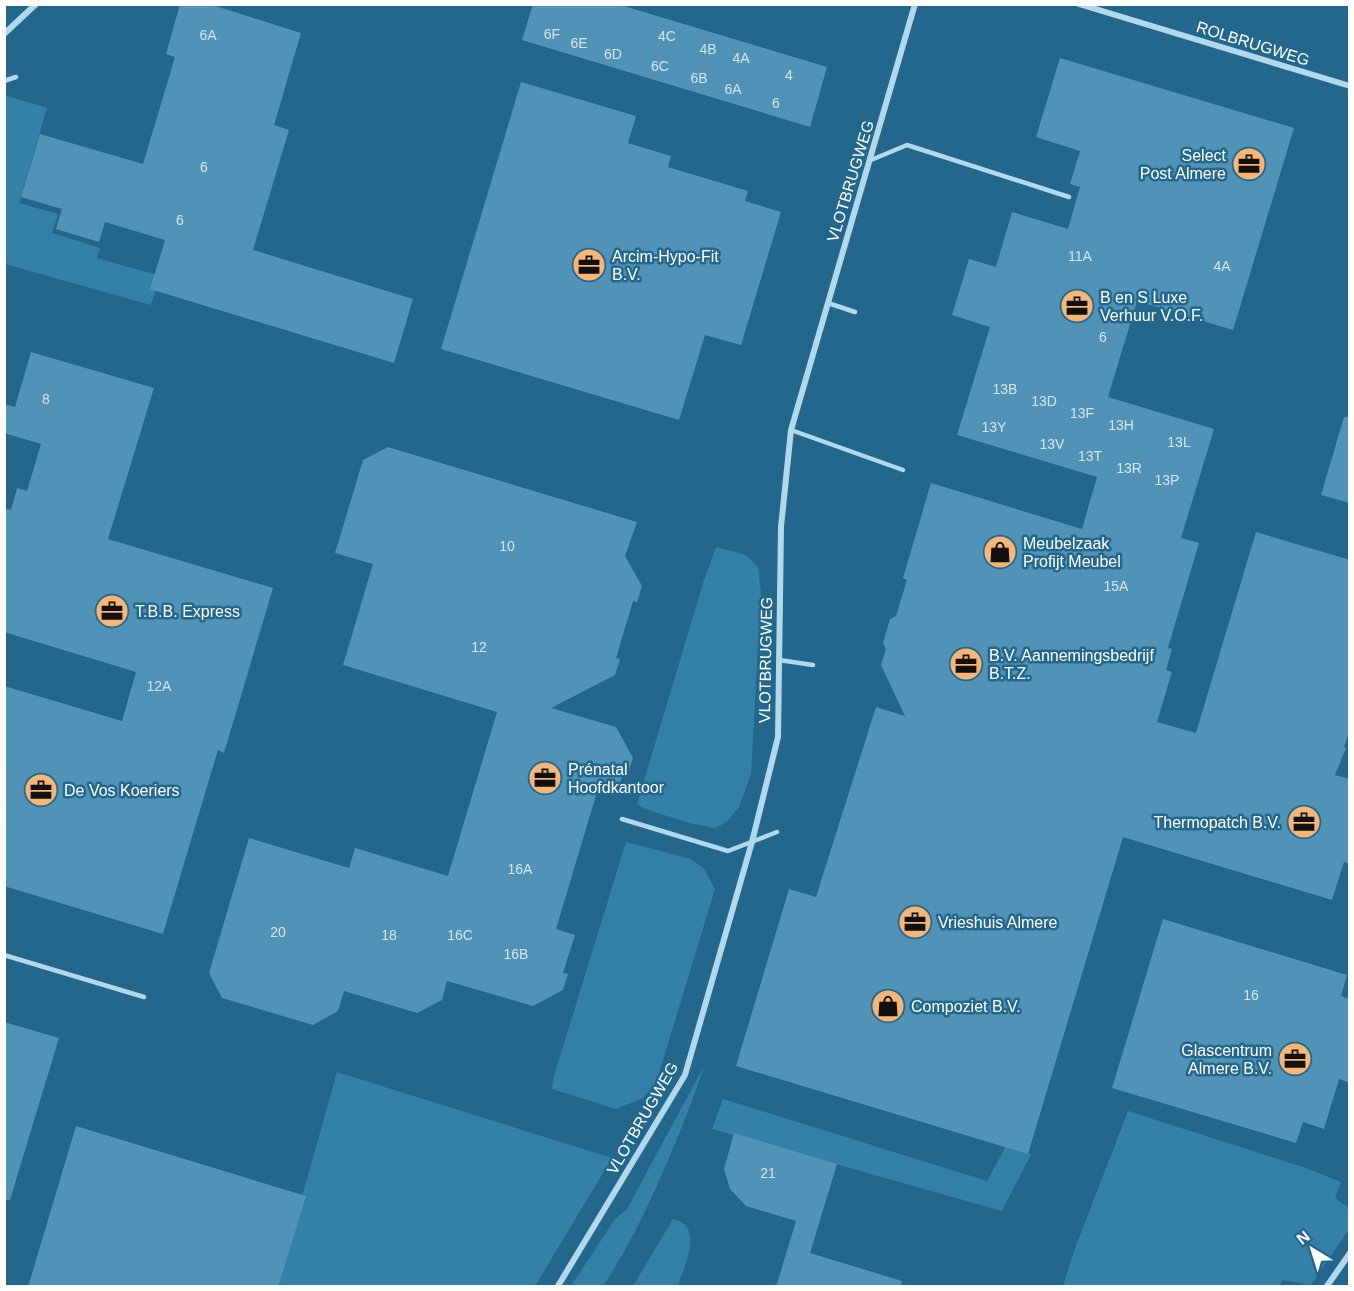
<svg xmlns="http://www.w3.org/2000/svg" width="1354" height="1291" font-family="Arial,sans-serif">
<rect width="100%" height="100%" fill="#23678d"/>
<!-- green -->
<g fill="#3481a8">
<path d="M4 95 47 108 19 203 58 214 52 233 100 248 97 258 160 276 151 305 5 264Z"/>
<path d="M716 547 746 555 758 567 761 594 751 774 739 807 727 822 715 828 689 823 645 809 637 804 704 580Z"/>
<path d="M626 842 691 859 704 869 715 889 656 1083 643 1098 616 1109 552 1089 554 1076Z"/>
<path d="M704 1066C694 1098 682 1127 669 1158 650 1202 630 1246 603 1286H571L615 1219 627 1209Z"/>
<path d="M337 1072 612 1158 535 1286H277Z"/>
<path d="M723 1099 987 1181 1006 1146 1031 1154 1002 1211 712 1129Z"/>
<path d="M1128 1111 1306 1168 1341 1182 1335 1198 1349 1208V1229L1311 1285 1283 1280 1279 1286H1063L1074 1251Z"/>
<path d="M673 1219C705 1226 684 1266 678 1286H633Z"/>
</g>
<!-- building -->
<g fill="#5093b6">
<path d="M180 4H209L301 33 274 125 289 130 253 250 413 299 394 363 150 289 165 240 105 222 99 242 56 229 62 209 21 197 40 134 143 164 175 57 166 54Z"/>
<path d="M533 4H617L827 67 810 127 522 40Z"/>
<path d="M1060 58 1294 128 1233 330 1137 301 1108 397 1214 429 1181 538 1199 543 1168 648 1172 649 1166 670 1172 672 1157 722 1196 733 1256 532 1350 560V729L1344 747 1346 748 1335 775 1350 779V864L1344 862 1332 900 1123 837 1028 1154 736 1066 789 889 816 897 876 707 905 716 881 665 886 649 883 643 890 619 896 616 907 580 903 578 931 483 1082 529 1097 477 957 435 990 327 952 315 969 259 996 267 1012 212 1068 229 1080 187 1070 184 1080 151 1036 137Z"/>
<path d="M521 82 636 116 628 143 671 156 668 167 748 191 745 201 781 212 741 345 705 335 679 420 441 349Z"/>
<path d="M31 352 154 388 108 539 273 588 224 753 218 750 163 934 4 886V686L122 721 136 672 4 632V508L11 510 17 488 27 491 41 444 4 433V404L15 407Z"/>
<path d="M1344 417H1350V503L1321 495Z"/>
<path d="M388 447 637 522 625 556 642 586 637 602 633 601 616 658 620 659 615 675 551 708 616 727 633 758 628 773 624 771 618 790 599 785 556 929 575 935 563 973 568 974 563 990 533 1006 447 981 442 1000 417 1013 344 991 338 1011 313 1025 222 998 209 973 249 838 349 868 355 848 448 876 497 712 343 665 373 564 335 553 363 460Z"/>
<path d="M1163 919 1347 975 1341 996 1350 999V1083L1339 1079 1324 1129 1303 1122 1296 1143 1112 1088Z"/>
<path d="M4 1022 59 1038 10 1200H4Z"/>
<path d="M76 1126 306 1196 278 1287H28Z"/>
<path d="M734 1133 837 1164 810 1253 902 1281 901 1287H776L796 1221 746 1206 730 1189 724 1169Z"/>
</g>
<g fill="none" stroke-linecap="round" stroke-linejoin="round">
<!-- lane -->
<g stroke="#b2d8eb" stroke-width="4.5">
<path d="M4 81 16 77"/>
<path d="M871 160 907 145 1069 197"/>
<path d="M828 303 855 312"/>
<path d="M791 430 903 470"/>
<path d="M779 660 813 665"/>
<path d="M622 819 728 851 777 832"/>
<path d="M4 955 144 997"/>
</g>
<!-- street -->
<g stroke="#b2d8eb" stroke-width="6">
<path d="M1079 4 1350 86"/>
<path d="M4 34 36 4"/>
<path d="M558 1286 685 1075 752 842 778 737 781 527 791 430 915 4"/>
<path d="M1327 1286 1350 1253"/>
</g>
</g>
<!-- icons -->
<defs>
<symbol id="office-disc" viewBox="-11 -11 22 22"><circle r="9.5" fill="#f7b675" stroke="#23678d"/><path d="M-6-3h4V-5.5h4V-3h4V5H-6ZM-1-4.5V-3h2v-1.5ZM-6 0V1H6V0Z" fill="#111"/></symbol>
<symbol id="shop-disc" viewBox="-11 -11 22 22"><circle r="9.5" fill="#f7b675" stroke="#23678d"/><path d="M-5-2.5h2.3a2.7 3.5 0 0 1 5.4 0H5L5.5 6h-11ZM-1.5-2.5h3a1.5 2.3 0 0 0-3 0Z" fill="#111"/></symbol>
</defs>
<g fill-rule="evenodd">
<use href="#office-disc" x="1230" y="145" width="38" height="38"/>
<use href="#office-disc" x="570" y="246" width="38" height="38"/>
<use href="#office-disc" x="1058" y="287" width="38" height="38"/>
<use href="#shop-disc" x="981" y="533" width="38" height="38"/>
<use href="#office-disc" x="93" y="592" width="38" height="38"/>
<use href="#office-disc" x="947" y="645" width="38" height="38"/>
<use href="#office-disc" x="526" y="759" width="38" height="38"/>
<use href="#office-disc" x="22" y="771" width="38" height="38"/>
<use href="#office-disc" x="1285" y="803" width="38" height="38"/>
<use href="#office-disc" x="896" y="903" width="38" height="38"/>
<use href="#shop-disc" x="869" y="987" width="38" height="38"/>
<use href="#office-disc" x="1276" y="1040" width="38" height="38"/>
</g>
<g text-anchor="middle" stroke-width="5" stroke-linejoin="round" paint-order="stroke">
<!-- number labels -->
<g font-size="14" fill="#d3e4ed">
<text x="552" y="39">6F</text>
<text x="208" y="40">6A</text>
<text x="667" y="41">4C</text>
<text x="579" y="48">6E</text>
<text x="708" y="54">4B</text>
<text x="613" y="59">6D</text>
<text x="741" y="63">4A</text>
<text x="660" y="71">6C</text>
<text x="789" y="80">4</text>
<text x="699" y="83">6B</text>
<text x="733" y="94">6A</text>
<text x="776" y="108">6</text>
<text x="204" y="172">6</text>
<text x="180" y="225">6</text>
<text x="1080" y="261">11A</text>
<text x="1222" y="271">4A</text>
<text x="1103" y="342">6</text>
<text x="1005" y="394">13B</text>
<text x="46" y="404">8</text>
<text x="1044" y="406">13D</text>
<text x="1082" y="418">13F</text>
<text x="1121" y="430">13H</text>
<text x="994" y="432">13Y</text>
<text x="1179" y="447">13L</text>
<text x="1052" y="449">13V</text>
<text x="1090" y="461">13T</text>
<text x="1129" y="473">13R</text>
<text x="1167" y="485">13P</text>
<text x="507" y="551">10</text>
<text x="1116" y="591">15A</text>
<text x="479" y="652">12</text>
<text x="159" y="691">12A</text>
<text x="520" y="874">16A</text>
<text x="278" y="937">20</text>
<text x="389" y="940">18</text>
<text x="460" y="940">16C</text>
<text x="516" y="959">16B</text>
<text x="1251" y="1000">16</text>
<text x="768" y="1178">21</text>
</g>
<!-- street labels -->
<g font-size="16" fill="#fff" stroke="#23678d">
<text transform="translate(1253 43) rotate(17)" y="6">ROLBRUGWEG</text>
<text transform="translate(850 181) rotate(-73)" y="6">VLOTBRUGWEG</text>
<text transform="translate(765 660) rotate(-89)" y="6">VLOTBRUGWEG</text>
<text transform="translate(642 1118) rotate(-60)" y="6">VLOTBRUGWEG</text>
</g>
<!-- poi labels -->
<g font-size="16" fill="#fff" stroke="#23678d" text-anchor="start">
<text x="1226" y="161" text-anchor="end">Select<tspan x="1226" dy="18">Post Almere</tspan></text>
<text x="612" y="262">Arcim-Hypo-Fit<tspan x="612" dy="18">B.V.</tspan></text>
<text x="1100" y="303">B en S Luxe<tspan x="1100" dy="18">Verhuur V.O.F.</tspan></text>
<text x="1023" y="549">Meubelzaak<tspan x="1023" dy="18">Profijt Meubel</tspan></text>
<text x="135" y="617">T.B.B. Express</text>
<text x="989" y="661">B.V. Aannemingsbedrijf<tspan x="989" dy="18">B.T.Z.</tspan></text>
<text x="568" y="775">Prénatal<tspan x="568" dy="18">Hoofdkantoor</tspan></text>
<text x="64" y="796">De Vos Koeriers</text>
<text x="1281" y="828" text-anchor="end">Thermopatch B.V.</text>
<text x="938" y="928">Vrieshuis Almere</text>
<text x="911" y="1012">Compoziet B.V.</text>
<text x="1272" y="1056" text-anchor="end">Glascentrum<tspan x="1272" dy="18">Almere B.V.</tspan></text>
</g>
</g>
<!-- border -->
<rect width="1354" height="1291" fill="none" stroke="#ffffff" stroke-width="12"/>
<!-- north arrow -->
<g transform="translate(1312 1249) rotate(322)" stroke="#23678d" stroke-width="4.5" paint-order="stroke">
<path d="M0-4.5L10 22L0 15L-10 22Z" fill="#ffffff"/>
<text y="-9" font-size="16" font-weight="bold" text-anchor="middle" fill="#ffffff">N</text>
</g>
</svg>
